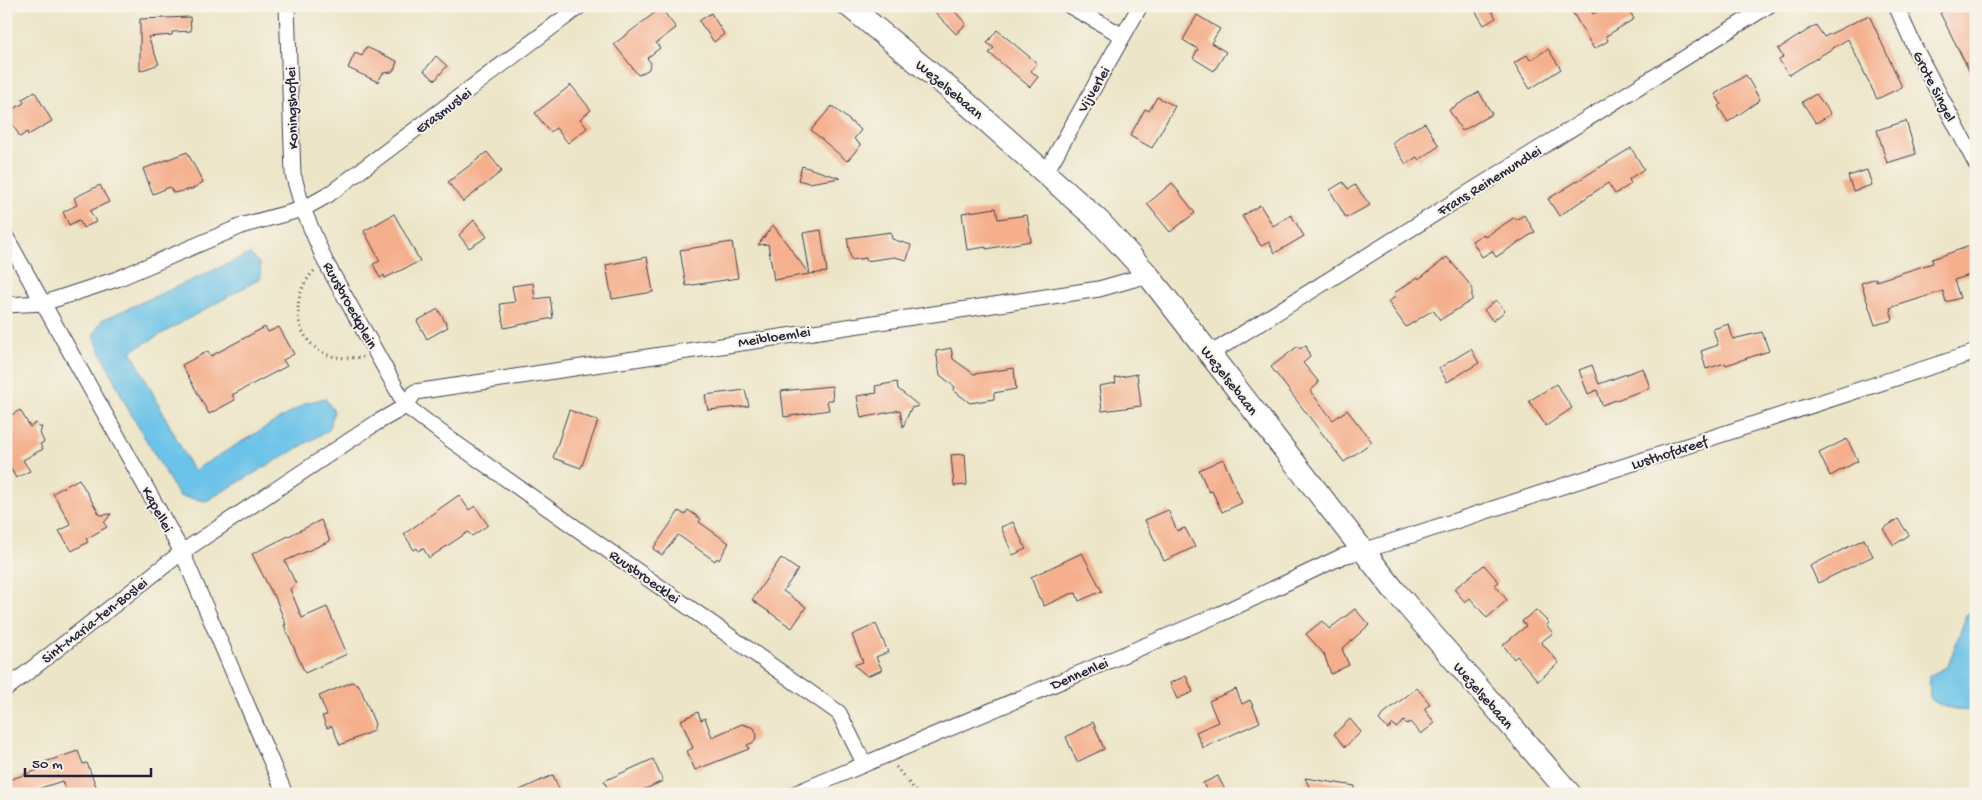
<svg xmlns="http://www.w3.org/2000/svg" width="1982" height="800" font-family="'Gochi Hand',sans-serif">
<rect width="100%" height="100%" fill="#f7f3e8"/>
<filter id="ink" filterUnits="userSpaceOnUse"><feTurbulence type="fractalNoise" baseFrequency=".02" numOctaves="2"/><feDisplacementMap in="SourceGraphic" scale="10" xChannelSelector="R" yChannelSelector="G"/><feConvolveMatrix kernelMatrix="1 2 1 2 8 2 1 2 1" color-interpolation-filters="sRGB"/></filter>
<filter id="wash" filterUnits="userSpaceOnUse"><feTurbulence type="fractalNoise" baseFrequency=".0096" numOctaves="4" result="noise"/><feDisplacementMap in="SourceGraphic" scale="20" xChannelSelector="R" yChannelSelector="G"/><feGaussianBlur stdDeviation="1.12" result="paint"/><feColorMatrix in="noise" values="0 0 0 0 0 0 0 0 0 0 0 0 0 0 0 0 0 1.4 0 .05"/><feComposite in="paint" operator="in"/></filter>
<g filter="url(#wash)">
<rect width="100%" height="100%" fill="#ece5c7"/>
<!-- water -->
<g fill="#6bc3e8" stroke="#467292">
<path d="M250 254 260 264 261 278 131 351 193 471 306 403 325 398 334 411 329 430 206 501 179 496 128 409 93 336 102 320Z"/>
<path d="M1976 610V709C1956 713 1946 709 1930 699L1929 676 1948 666 1966 616Z"/>
</g>
<g id="blocks">
<!-- building -->
<g fill="#f5af8c">
<path d="M929 6H950L966 24 956 34Z"/>
<path d="M1472 6H1489L1496 18 1484 25Z"/>
<path d="M1569 6H1588L1593 14 1606 6H1627L1634 19 1606 36 1608 41 1594 49Z"/>
<path d="M1953 6H1976V84L1940 13Z"/>
<path d="M661 8 676 28 656 43 660 48 647 58 651 63 648 70 638 75 614 44Z"/>
<path d="M711 13 724 34 714 42 699 21Z"/>
<path d="M1197 15 1220 29 1211 43 1226 52 1214 71 1193 58 1198 49 1183 40Z"/>
<path d="M1869 15 1902 87 1877 99 1848 39 1789 75 1779 60 1783 57 1778 49 1816 25 1824 37Z"/>
<path d="M190 17 191 31 172 32V35L148 37 159 64 140 71V19Z"/>
<path d="M997 30 1037 63 1031 71 1038 77 1030 87 989 53 994 48 987 43Z"/>
<path d="M366 47 397 61 395 68 392 72 383 73 378 82 348 68 355 53 362 56Z"/>
<path d="M1548 49 1561 69 1530 89 1514 63 1527 55 1530 60Z"/>
<path d="M436 56 447 66 435 80 424 71Z"/>
<path d="M1746 75 1760 100 1728 122 1718 106 1721 104 1715 94Z"/>
<path d="M571 85 591 110 580 119 587 128 568 143 556 128 550 132 535 113Z"/>
<path d="M35 92 52 121 28 135 27 132 20 137 6 113 24 103 22 99Z"/>
<path d="M1479 92 1492 114 1462 131 1449 110Z"/>
<path d="M1816 94 1831 114 1816 123 1802 102Z"/>
<path d="M1157 97 1175 106 1152 148 1130 136 1145 109 1149 111Z"/>
<path d="M832 106 861 130 854 139 861 145 847 161 811 130Z"/>
<path d="M1906 121 1916 154 1887 163 1877 130Z"/>
<path d="M1425 123 1439 146 1419 160 1417 157 1406 164 1392 143 1403 134Z"/>
<path d="M1631 148 1644 169 1629 179 1631 184 1615 194 1608 183 1559 216 1548 199Z"/>
<path d="M187 152 203 182 192 189 173 193 170 187 153 194 143 169Z"/>
<path d="M487 152 502 171 463 202 448 182Z"/>
<path d="M802 166 840 178 809 183 798 180Z"/>
<path d="M1867 170 1872 185 1853 191 1848 176Z"/>
<path d="M1343 182 1348 189 1355 185 1370 205 1346 218 1330 190Z"/>
<path d="M1172 183 1195 213 1170 232 1147 204Z"/>
<path d="M100 185 109 202 90 211 96 222 83 228 79 220 69 225 63 212 77 205 74 198Z"/>
<path d="M1260 205 1273 226 1291 215 1304 236 1275 253 1269 242 1261 246 1242 216Z"/>
<path d="M996 208 998 219 1027 215 1031 241 986 249V247L967 250 962 213Z"/>
<path d="M394 214 420 261 385 278 384 275 380 278 373 264 380 261 364 231Z"/>
<path d="M1524 215 1535 232 1496 257 1492 251 1482 257 1472 241 1483 234 1485 237 1515 217 1516 220Z"/>
<path d="M474 220 487 237 469 248 459 235Z"/>
<path d="M773 225 809 274 774 280 768 244 758 245Z"/>
<path d="M821 230 827 272 810 274 803 233Z"/>
<path d="M891 232 892 239 911 245 907 260 894 257 866 261V258L851 260 847 238Z"/>
<path d="M732 242 738 278 686 286 680 250Z"/>
<path d="M1976 244V273L1954 280 1960 298 1946 302 1943 291 1890 308 1893 320 1875 325 1861 283 1876 278V281L1933 263 1932 259Z"/>
<path d="M647 257 653 292 612 299 606 265Z"/>
<path d="M1447 257 1472 287V300L1440 320 1433 310 1406 327 1388 302 1396 296 1394 293 1418 277 1419 279Z"/>
<path d="M533 283 535 299 550 297 553 318 504 328 500 304 515 302 512 286Z"/>
<path d="M1496 300 1505 311 1493 321 1484 310Z"/>
<path d="M438 309 448 327 427 339 417 321Z"/>
<path d="M1729 324 1733 339 1762 332 1769 351 1726 365 1725 363 1706 369 1701 351 1718 345 1713 329Z"/>
<path d="M265 327 268 332 279 327 294 354 283 360 287 366 232 395 235 400 209 414 182 365 208 351 211 356Z"/>
<path d="M1306 345 1310 357 1303 363 1318 381V384L1310 391 1333 420 1347 410 1372 442 1344 462 1271 367 1298 346 1300 349Z"/>
<path d="M951 348 953 359 974 374 1014 368 1016 389 994 393V399L970 403 953 390 955 387 940 375 936 351Z"/>
<path d="M1471 349 1479 363 1447 382 1439 368Z"/>
<path d="M1592 365 1599 384 1643 368 1650 388 1602 405 1597 390 1588 394 1579 370Z"/>
<path d="M1137 374 1141 406 1102 411 1099 386 1116 383 1115 378Z"/>
<path d="M897 382 898 389 919 406 911 408 903 427 900 410 861 418 857 396 877 393 875 386Z"/>
<path d="M1556 384 1572 408 1546 426 1529 401Z"/>
<path d="M832 386 833 400H827L829 410 784 417 781 391Z"/>
<path d="M745 390 749 406 708 410 705 395Z"/>
<path d="M20 410 30 427 36 423 38 427H42L40 433 44 442 40 444 43 449 23 460 30 471 16 478 6 460V418Z"/>
<path d="M569 410 598 421 581 468 553 458Z"/>
<path d="M1847 439 1858 461 1830 476 1819 453Z"/>
<path d="M965 454 967 485 954 486 951 455Z"/>
<path d="M1223 459 1242 503 1222 512 1212 491 1209 492 1199 470Z"/>
<path d="M79 479 100 515 111 514 104 523 107 527 86 539 88 542 72 551 59 531 71 525 53 493Z"/>
<path d="M459 495 469 510 475 506 488 525 472 536 468 532 429 558 423 548 418 551 417 548 414 550 404 534Z"/>
<path d="M688 510 701 519 699 522 729 543 719 560 717 558 715 561 678 535 662 555 653 549 679 511 685 515Z"/>
<path d="M1168 510 1177 531 1185 528 1195 547 1164 561 1145 520Z"/>
<path d="M1898 519 1909 535 1894 545 1883 529Z"/>
<path d="M321 520 330 541 285 561 296 584 290 589 302 618 327 607 347 654 305 673 284 625H286L274 594 273 595 252 554Z"/>
<path d="M1013 522 1026 549 1013 555 1001 527Z"/>
<path d="M1864 539 1873 556 1818 583 1810 566Z"/>
<path d="M1082 553 1102 591 1079 601 1076 593 1070 594 1044 606 1040 598H1039L1031 577Z"/>
<path d="M781 558 798 570 783 591 806 607 792 628 752 600Z"/>
<path d="M1484 565 1499 582 1495 585 1507 600 1487 618 1470 598 1465 602 1454 589Z"/>
<path d="M1355 609 1369 625 1342 649 1349 665 1331 674 1324 654 1306 634 1322 621 1329 629Z"/>
<path d="M1536 610 1549 623 1546 625 1553 633 1541 642 1559 663 1538 681 1517 656 1514 659 1503 645 1526 626 1522 621Z"/>
<path d="M876 624 888 652 876 657 882 670 867 676 854 665 863 662 852 635Z"/>
<path d="M1186 676 1193 692 1177 699 1170 683Z"/>
<path d="M352 682 359 685 375 724 373 731 340 745 332 726 327 728 322 716 327 715 319 696Z"/>
<path d="M1417 688 1430 704 1424 709 1435 723 1421 734 1410 722 1407 724 1404 721 1396 728 1393 724 1388 729 1379 720 1383 714Z"/>
<path d="M1236 689 1242 704 1250 700 1260 722 1203 748 1196 732 1218 722 1209 701Z"/>
<path d="M698 712 701 720 705 718 712 737 742 724 754 728 757 735 754 742 747 745 749 749 695 770 687 751 693 748 681 720Z"/>
<path d="M1350 719 1361 732 1345 747 1334 734Z"/>
<path d="M1093 722 1104 749 1077 762 1066 737Z"/>
<path d="M78 751 83 764 87 763 99 794H67L62 781 23 794H6V781L44 768 42 763Z"/>
<path d="M653 759 663 781 634 794H610L604 781Z"/>
<path d="M553 775 561 794H511Z"/>
<path d="M1218 776 1227 794H1208L1203 783Z"/>
<path d="M1305 778 1355 786 1354 794H1313Z"/>
</g>
</g>
</g>
<g filter="url(#ink)">
<use href="#blocks" fill-opacity="0" stroke="#403f50" stroke-width="1"/>
<g fill="none" stroke-linecap="round" stroke-linejoin="round">
<defs>
<g id="street">
<path d="M287 6 293 174 303 209 328 195 580 6"/>
<path d="M1070 6 1123 36"/>
<path d="M1896 6 1916 50 1976 164"/>
<path d="M1046 172 1140 6"/>
<path d="M6 237 182 552 285 794"/>
<path d="M6 305 44 303 117 279 244 225 303 209 325 261 406 406 451 440 839 713 864 763"/>
<path d="M1210 354 1768 6"/>
<path d="M6 689 182 552 376 423 406 406 415 392 1099 289 1148 275"/>
<path d="M794 794 1220 614 1343 556 1363 551 1976 352"/>
</g>
<path id="secondary" d="M849 6 962 99 1099 221 1148 275 1394 590 1570 794"/>
</defs>
<!-- street casing -->
<use href="#street" stroke="#403f50" stroke-width="17"/>
<!-- secondary casing -->
<use href="#secondary" stroke="#403f50" stroke-width="24"/>
<!-- path -->
<g stroke="#403f50" stroke-width="3" stroke-dasharray="1 4" stroke-linecap="butt">
<path d="M314 271C289 296 293 341 328 355 339 359 352 358 363 357"/>
<path d="M896 767 918 794"/>
</g>
<!-- street -->
<use href="#street" stroke="#fff" stroke-width="15"/>
<!-- secondary -->
<use href="#secondary" stroke="#fff" stroke-width="22"/>
</g>
</g>
<g text-anchor="middle" stroke-width="4" stroke-linejoin="round" paint-order="stroke">
<!-- street labels -->
<g font-size="15" fill="#22223b" stroke="#f7f3e8">
<text transform="translate(1935 86) rotate(63)" y="5">Grote Singel</text>
<text transform="translate(950 89) rotate(40)" y="5">Wezelsebaan</text>
<text transform="translate(1093 89) rotate(-60)" y="5">Vijverlei</text>
<text transform="translate(291 108) rotate(-92)" y="5">Koningshoflei</text>
<text transform="translate(443 110) rotate(-37)" y="5">Erasmuslei</text>
<text transform="translate(1489 180) rotate(-32)" y="5">Frans Reinemundlei</text>
<text transform="translate(351 305) rotate(61)" y="5">Ruusbroeckplein</text>
<text transform="translate(774 336) rotate(-9)" y="5">Meibloemlei</text>
<text transform="translate(1230 380) rotate(52)" y="5">Wezelsebaan</text>
<text transform="translate(1669 452) rotate(-18)" y="5">Lusthofdreef</text>
<text transform="translate(158 509) rotate(61)" y="5">Kapellei</text>
<text transform="translate(645 576) rotate(35)" y="5">Ruusbroecklei</text>
<text transform="translate(94 620) rotate(-38)" y="5">Sint-Maria-ten-Boslei</text>
<text transform="translate(1079 673) rotate(-23)" y="5">Dennenlei</text>
<text transform="translate(1484 695) rotate(49)" y="5">Wezelsebaan</text>
</g>
</g>
<!-- margin -->
<rect width="1982" height="800" fill="none" stroke="#f7f3e8" stroke-width="25"/>
<!-- scale -->
<path d="M25 768v8h126v-8" fill="none" stroke="#22223b" stroke-width="2.5"/>
<text x="32" y="768" font-size="15" fill="#22223b" stroke="#f7f3e8" stroke-width="4" paint-order="stroke">50 m</text>
</svg>
